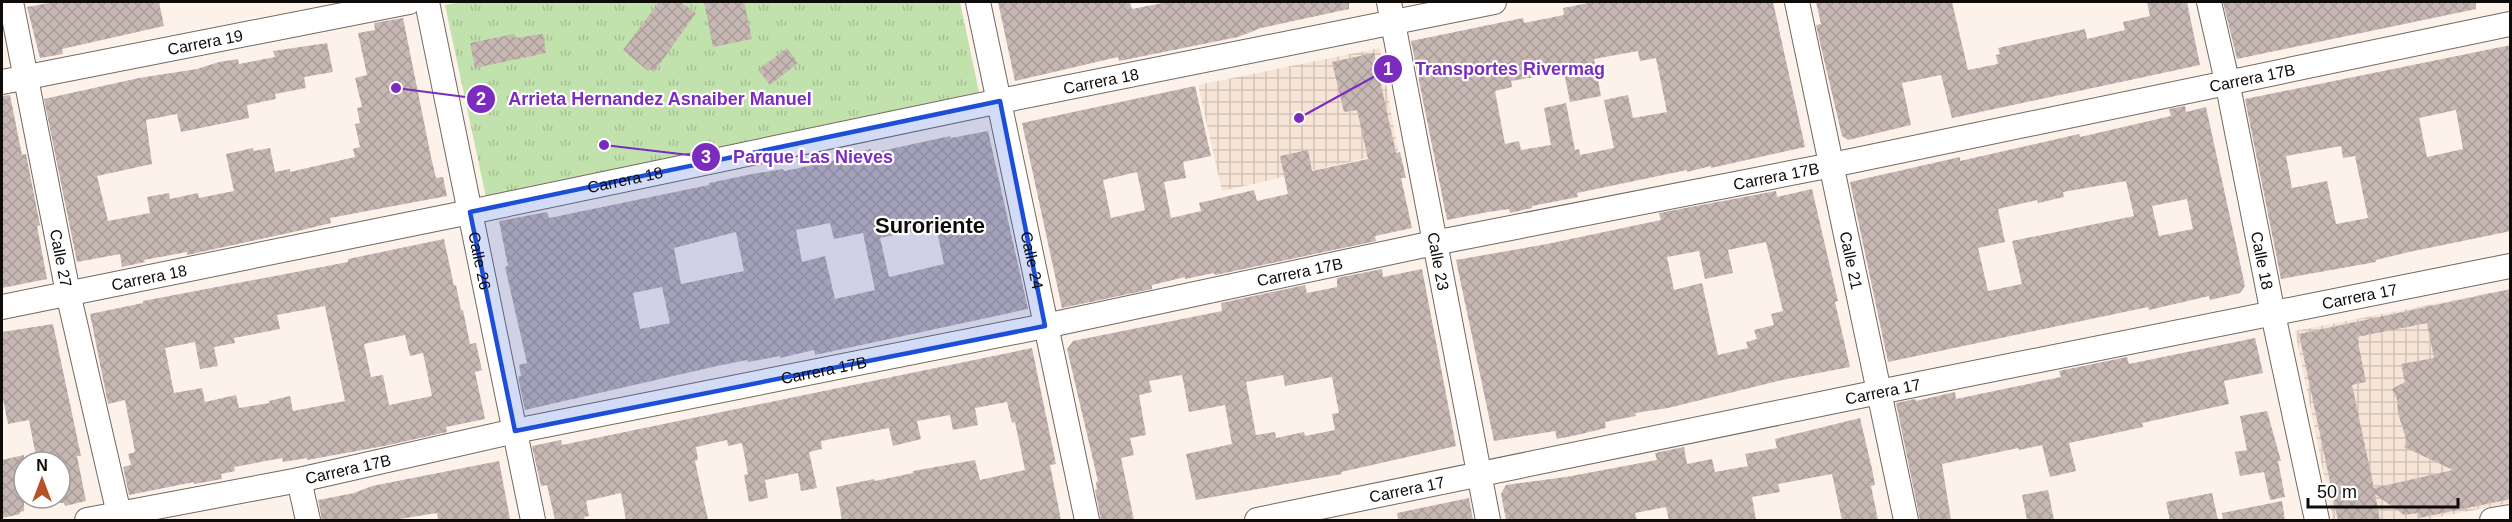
<svg xmlns="http://www.w3.org/2000/svg" width="2512" height="522" font-family="Helvetica,sans-serif">
<defs>
<pattern id="industrial-grid" width="8" height="8" patternUnits="userSpaceOnUse" patternTransform="scale(1.5)"><rect width="8" height="8" fill="#f6e4d6"/><path d="M0 4h8M4 0v8" fill="none" stroke="#d2c2b6"/></pattern>
<pattern id="grass-tufts" width="24" height="20" patternUnits="userSpaceOnUse" patternTransform="scale(1.5)"><rect width="24" height="20" fill="#c1e1ad"/><path d="M3 7l-1-3M5 7V3M7 7l1-3M15 17l-1-3M17 17v-4M19 17l1-3" fill="none" stroke="#a5c093"/></pattern>
<pattern id="building-cross-hatch" width="8" height="8" patternUnits="userSpaceOnUse" patternTransform="scale(1.5)"><rect width="8" height="8" fill="#c6b7b3"/><path d="M0 0l8 8M0 8l8-8" fill="none" stroke="#a99c98"/></pattern>
</defs>
<rect width="100%" height="100%" fill="#fdf2e9"/>
<!-- industrial -->
<g fill="url(#industrial-grid)">
<path d="M1380 48 1398 151 1222 191 1198 85Z"/>
<path d="M2510 289V503L2423 520H2333L2295 331Z"/>
</g>
<!-- grass -->
<path fill="url(#grass-tufts)" d="M463 2H960L979 92 486 197 445 5Z"/>
<!-- building -->
<g fill="url(#building-cross-hatch)" fill-rule="evenodd">
<path d="M54 2H159L164 26 62 49 63 54 40 58 27 7Z"/>
<path d="M659 2H680L696 13 654 72 650 69 648 71 623 50Z"/>
<path d="M704 2H744L752 39 713 47Z"/>
<path d="M998 2H1130L1132 9 1168 2H1349V9L1261 28 1238 37 1119 61 1118 57 1015 81Z"/>
<path d="M1593 2H1773L1805 147 1711 168V166L1687 172V170L1577 193 1578 197 1532 206V208L1510 213 1509 209 1488 212 1447 220 1411 41 1523 18 1524 23 1564 15 1563 8ZM1638 51 1640 61 1656 58 1667 112 1633 118 1628 95 1604 100 1614 148 1580 155 1579 149 1575 150 1566 103 1544 108 1551 145 1521 150 1519 141 1505 144 1495 91 1512 87 1511 81 1564 72 1570 102 1601 96 1594 59Z"/>
<path d="M1816 2H1952L1968 70 1998 64 1996 55 2000 54 1998 48 2085 29 2087 39 2125 30 2123 22 2150 16 2147 2H2187L2200 65 1952 118 1941 75 1902 83 1911 125 1848 140 1842 136 1822 51 1816 25 1821 24Z"/>
<path d="M2223 2H2476V9L2237 59Z"/>
<path d="M403 18 431 157 436 178 443 177 447 196 330 218 331 223 302 230 187 255V252L144 260 145 262 122 267 120 254 77 262 44 99 139 78 197 69 219 62 238 59 239 64 275 57 273 51 327 43 333 72 304 77 306 88 275 94 276 99 247 105 249 118 181 132 177 114 146 120 152 164 97 176 108 221 150 213 147 197 169 193 170 199 198 193 199 198 234 191 226 154 253 148 254 151 270 148 275 172 290 169V172L355 157 353 149 360 147 355 124 360 123 357 108 362 107 355 78 367 75 358 33 375 30 374 23Z"/>
<path d="M514 34 515 38 543 34 546 53 475 68 470 43Z"/>
<path d="M2511 45V231L2409 252 2376 260V262L2281 279 2245 99ZM2456 110 2463 149 2427 157 2419 118ZM2341 146 2343 158 2355 156 2368 218 2336 224 2327 181 2292 188 2286 156Z"/>
<path d="M787 48 798 63 770 85 758 70Z"/>
<path d="M1374 53 1396 153 1400 152 1406 178H1401L1412 228 1375 236 1376 241 1215 275 1214 273 1185 279V277L1152 285V289L1062 308 1022 123 1195 86 1211 156 1183 162 1186 178 1164 182 1171 218 1201 211 1199 203 1254 190 1257 201 1288 194 1280 156 1308 150 1312 171 1368 159 1357 110 1344 112 1332 62ZM1137 172 1145 210 1111 218 1103 180Z"/>
<path d="M10 95 22 155 26 154 40 225 37 226 47 279 2 288V96Z"/>
<path d="M2185 106 2186 112 2206 107 2245 286 2240 293 2210 300 2209 296 2149 310 2148 307 1888 362 1850 182 1960 157V161L2079 134 2080 137 2171 116 2169 109ZM2126 181 2134 216 2012 241 2022 284 1988 291 1978 248 2005 242 1998 209 2037 200 2038 203 2064 197 2063 192ZM2187 199 2193 229 2159 236 2152 206Z"/>
<path d="M988 131 1028 309 815 355 814 350 780 358V356L748 362 747 360 717 366 525 410 518 377 521 376 519 365 527 363 505 267 508 266 499 221 547 212 549 218 709 185V183L752 174 783 169 784 171 828 162 848 157 847 154 871 149 872 153 950 136 951 138ZM830 223 834 239 863 233 875 290 835 299 825 256 802 262 796 230ZM936 226 944 264 889 277 880 238ZM736 232 744 271 681 284 674 248ZM662 287 670 323 640 329 633 293Z"/>
<path d="M1812 189 1838 301 1835 302 1850 367 1782 380 1668 408 1635 413 1636 416 1605 422 1606 428 1577 435 1557 439 1555 431 1494 441 1456 260 1547 244 1661 220 1659 213 1776 191 1777 197ZM1766 242 1783 311 1771 314 1774 325 1754 330 1757 339 1746 342 1748 348 1718 355 1702 283 1674 290 1667 257 1699 251 1705 279 1733 273 1728 250Z"/>
<path d="M444 239 454 286 456 285 461 310H463L470 344 476 343 482 370 475 372 485 419 446 427 447 432 384 446 307 460V458L283 462 282 458 234 467 235 471 221 474 222 479 194 484V482L129 495 123 467 131 465 128 454 135 452 125 400 108 404 90 314 143 303V301L348 262V259ZM325 306 345 401 293 411 290 396 269 401 270 403 239 408 236 395 205 402 202 388 174 393 165 348 195 342 200 369 218 366 214 347 235 343 234 338 280 329 277 315ZM405 335 410 356 423 353 432 396 389 405 383 375 371 377 364 344Z"/>
<path d="M1382 269 1383 277 1422 269 1456 446 1341 472 1342 474 1196 500 1186 454 1232 444 1225 405 1189 412 1182 375 1149 381 1152 392 1139 395 1146 435 1130 438 1134 455 1121 458 1134 520H1101L1095 490 1097 489 1096 482 1098 481 1067 349 1073 341 1222 311 1221 303 1305 285 1307 293 1337 287V278ZM1283 375 1285 386 1332 377 1339 413 1332 414 1335 430 1305 436 1304 432 1276 438 1275 432 1256 435 1246 382Z"/>
<path d="M2511 289V499L2419 518 2418 513 2404 515 2375 494 2380 520H2338L2299 334ZM2427 323 2434 358 2401 364 2405 382 2392 389 2397 399 2398 413 2407 442 2404 447 2453 470 2374 488 2352 385 2366 382 2357 337Z"/>
<path d="M53 324 81 456H77L86 501 65 506 64 503H60V460L37 462 29 420 8 424 2 394V332Z"/>
<path d="M2255 338 2263 373 2224 381 2229 404 2142 423 2143 427 2069 443 2076 471 2050 477 2042 445 2019 450 2018 448 1942 464 1951 520H1920L1896 403 1915 399 1916 401 1955 392 1956 399 2061 377 2059 371 2127 357 2129 364Z"/>
<path d="M1032 348 1056 464 1050 465 1061 520H842L836 487 874 479 875 481 913 473V471L975 460 980 480 1025 470 1015 422 1012 423 1007 402 975 408 978 425 953 430 950 415 917 421 921 439 893 446 889 428 821 441 822 449 809 452 817 488 801 491 798 473 765 480 768 498 749 502 744 475 748 474 742 443 728 446 727 440 696 447 698 460 695 461 708 520H626L621 493 586 501 589 516 584 517 585 520H555L547 485 541 486 532 446 561 440 562 445Z"/>
<path d="M2267 411 2281 461H2278L2285 497 2270 500 2264 472 2240 476 2235 452 2247 450 2240 416Z"/>
<path d="M1860 418 1872 469 1875 485 1871 486 1878 520H1842L1832 474 1778 484 1780 492 1752 497 1756 520H1669L1666 507 1635 513 1637 520H1506L1501 494 1506 485 1566 477 1657 460 1655 453 1684 447 1687 464 1712 459 1715 472 1748 466 1745 454 1777 448 1775 439Z"/>
<path d="M24 455V511L20 512V514L2 518V460Z"/>
<path d="M499 461 510 519 438 520 437 513 393 520H322L318 500 354 493 372 486Z"/>
<path d="M2048 490 2054 520H2027L2022 495Z"/>
<path d="M2212 493 2218 520H2170L2166 502Z"/>
<path d="M1469 498 1473 520H1398L1397 513Z"/>
<path d="M2282 501 2285 520H2223L2222 513Z"/>
</g>
<g fill="none" stroke-linecap="round" stroke-linejoin="round">
<defs>
<g id="minor">
<path id="s1" d="M11 2 68 293 119 514"/>
<path id="s2" d="M427 2 533 520"/>
<path id="s3" d="M978 2 1087 520"/>
<path id="s4" d="M1389 2 1488 520"/>
<path id="s5" d="M1797 2 1906 520"/>
<path id="s6" d="M2209 2 2227 81 2273 314 2317 520"/>
<path id="s7" d="M2 82 409 2"/>
<path id="s8" d="M2 307 470 212 1000 101 1494 2"/>
<path d="M299 480 308 520"/>
<path id="s9" d="M87 520 299 480 515 431 1045 326 1434 243 1832 165 2510 24"/>
<path id="s10" d="M1257 520 1879 392 2510 266"/>
<path d="M2492 520 2510 517"/>
</g>
</defs>
<!-- minor casing -->
<use href="#minor" stroke="#726860" stroke-width="26"/>
<!-- minor -->
<use href="#minor" stroke="#fff" stroke-width="24"/>
</g>
<!-- marked area -->
<path fill="#1d4ed8" fill-opacity="0.2" stroke="#1d4ed8" stroke-width="4.5" stroke-linejoin="round" d="M1000 101 1045 326 515 431 470 212Z"/>
<g text-anchor="middle" stroke-width="4.5" stroke-linejoin="round" paint-order="stroke">
<!-- street labels -->
<g font-size="16" fill="#0e0b08" stroke="#fff">
<text dy="6" stroke="none"><textPath href="#s7" startOffset="207">Carrera 19</textPath></text>
<text dy="6" stroke="none"><textPath href="#s9" startOffset="2210">Carrera 17B</textPath></text>
<text dy="6" stroke="none"><textPath href="#s8" startOffset="1122">Carrera 18</textPath></text>
<text dy="6" stroke="none"><textPath href="#s9" startOffset="1724">Carrera 17B</textPath></text>
<text dy="6" stroke="none"><textPath href="#s8" startOffset="636">Carrera 18</textPath></text>
<text dy="6" stroke="none"><textPath href="#s1" startOffset="261">Calle 27</textPath></text>
<text dy="6" stroke="none"><textPath href="#s2" startOffset="264">Calle 26</textPath></text>
<text dy="6" stroke="none"><textPath href="#s3" startOffset="264">Calle 24</textPath></text>
<text dy="6" stroke="none"><textPath href="#s4" startOffset="264">Calle 23</textPath></text>
<text dy="6" stroke="none"><textPath href="#s5" startOffset="264">Calle 21</textPath></text>
<text dy="6" stroke="none"><textPath href="#s6" startOffset="264">Calle 18</textPath></text>
<text dy="6" stroke="none"><textPath href="#s9" startOffset="1238">Carrera 17B</textPath></text>
<text dy="6" stroke="none"><textPath href="#s8" startOffset="150">Carrera 18</textPath></text>
<text dy="6" stroke="none"><textPath href="#s10" startOffset="1125">Carrera 17</textPath></text>
<text dy="6" stroke="none"><textPath href="#s9" startOffset="752">Carrera 17B</textPath></text>
<text dy="6" stroke="none"><textPath href="#s10" startOffset="639">Carrera 17</textPath></text>
<text dy="6" stroke="none"><textPath href="#s9" startOffset="266">Carrera 17B</textPath></text>
<text dy="6" stroke="none"><textPath href="#s10" startOffset="153">Carrera 17</textPath></text>
</g>
<!-- district labels -->
<g font-size="22" font-weight="bold" fill="#0e0b08" stroke="#fff">
<text x="930" y="233">Suroriente</text>
</g>
</g>
<!-- callouts -->
<path fill="none" stroke="#7b2cbf" stroke-width="2" d="M1299 118L1388 69M396 88L481 99M604 145L706 157"/>
<g fill="#7b2cbf" stroke="#fff" stroke-width="2">
<circle cx="1299" cy="118" r="6"/>
<circle cx="396" cy="88" r="6"/>
<circle cx="604" cy="145" r="6"/>
<circle cx="1388" cy="69" r="15"/>
<circle cx="481" cy="99" r="15"/>
<circle cx="706" cy="157" r="15"/>
</g>
<g font-size="18" text-anchor="middle" font-weight="bold" fill="#fff">
<text x="1388" y="75">1</text>
<text x="481" y="105">2</text>
<text x="706" y="163">3</text>
</g>
<g font-size="18" text-anchor="middle" font-weight="bold" fill="#7b2cbf" stroke="#fff" stroke-width="4.5" stroke-linejoin="round" paint-order="stroke">
<text x="1510" y="75">Transportes Rivermag</text>
<text x="660" y="105">Arrieta Hernandez Asnaiber Manuel</text>
<text x="813" y="163">Parque Las Nieves</text>
</g>
<!-- border -->
<rect width="2512" height="522" fill="none" stroke="#0e0b08" stroke-width="6"/>
<!-- north arrow -->
<g transform="translate(42 480)"><circle r="28" fill="#ffffff" stroke="#9f9d9c" stroke-width="1.5"/>
<path d="M0-4.5L10 22L0 15L-10 22Z" fill="#b85226"/>
<text y="-9" font-size="16" font-weight="bold" text-anchor="middle" fill="#0e0b08">N</text>
</g>
<!-- scale -->
<path d="M2308 498v9h150v-9" fill="none" stroke="#0e0b08" stroke-width="3"/>
<text x="2317" y="498" font-size="18" fill="#0e0b08" stroke="#ffffff" stroke-width="4.5" paint-order="stroke">50 m</text>
</svg>
